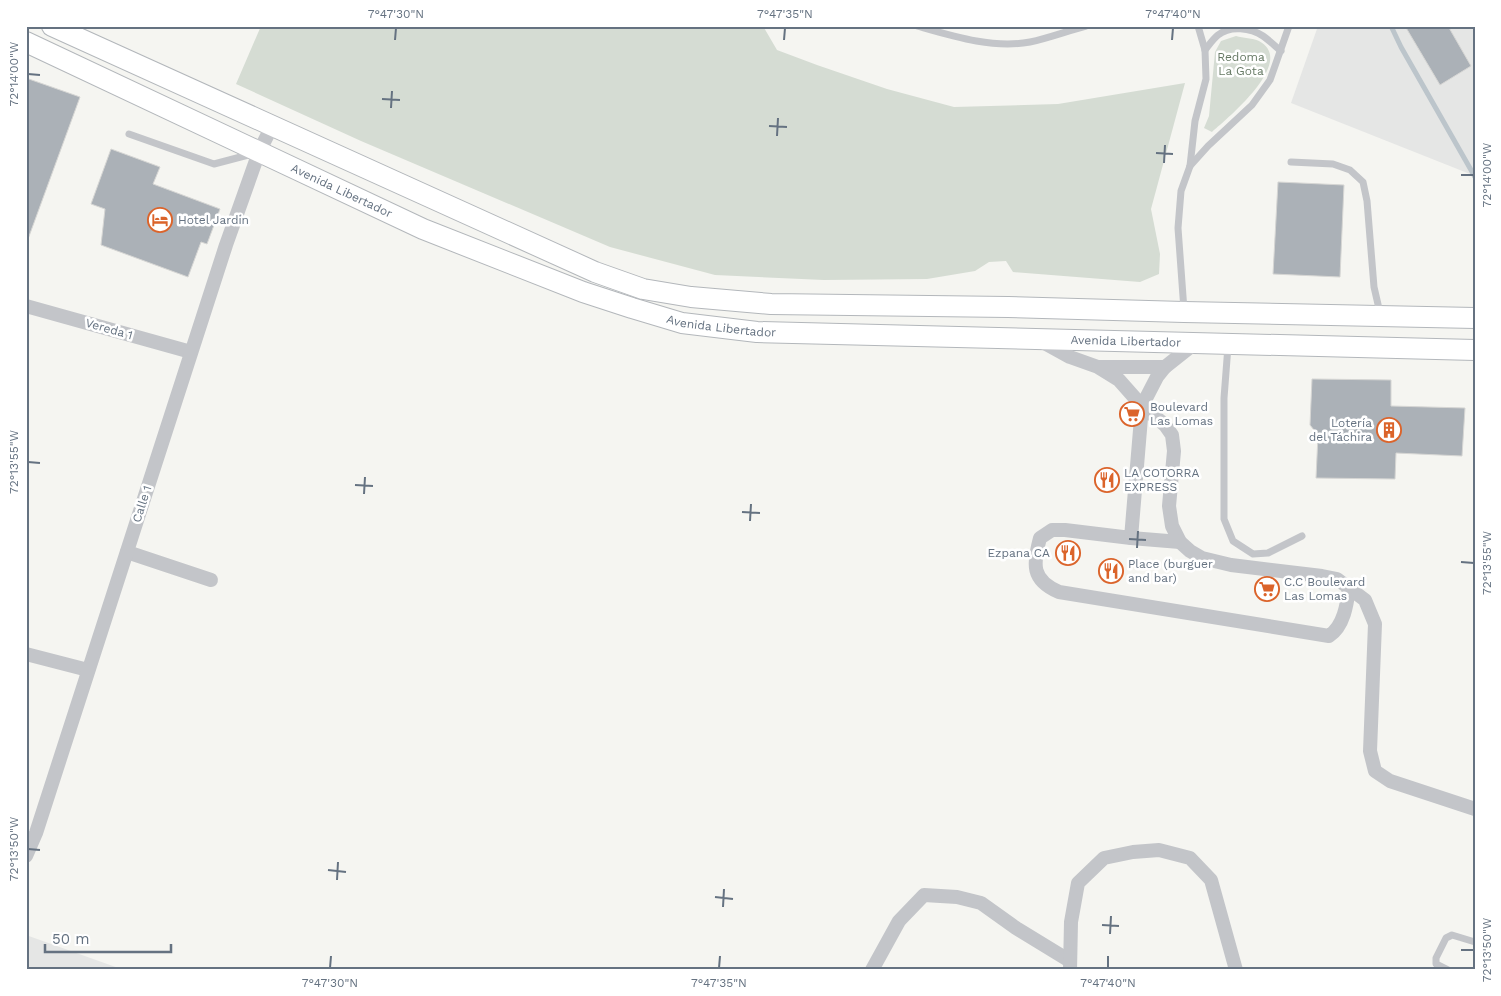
<svg xmlns="http://www.w3.org/2000/svg" width="1501" height="996" font-family="'Work Sans',sans-serif">
<rect width="100%" height="100%" fill="#f5f5f1"/>
<!-- built -->
<g fill="#e5e6e5">
<path d="M1318 26H1475V176L1291 103Z"/>
<path d="M26 935 124 970H26Z"/>
</g>
<!-- green -->
<g fill="#d5dcd3">
<path d="M261 26H763L777 50 817 65 887 89 954 107 1058 104 1185 83 1151 209 1160 254 1159 274 1140 282 1013 272 1006 261 989 262 975 271 927 279 824 280 715 275 610 247 361 141 236 84Z"/>
<path d="M1236 36C1243 38 1253 38 1259 41 1297 61 1228 118 1212 132L1204 128 1209 116 1215 52 1221 41Z"/>
</g>
<g fill="none" stroke-linecap="round" stroke-linejoin="round">
<!-- stream -->
<path stroke="#bcc5cb" stroke-width="5" d="M1391 26 1401 47 1475 177"/>
</g>
<!-- building -->
<g fill="#abb1b7" stroke="#d6d6d4">
<path d="M1405 26H1448L1471 66 1440 85Z"/>
<path d="M26 78 80 97 28 239H26Z"/>
<path d="M111 149 160 167 153 184 220 209 207 244 201 242 188 277 101 245 105 209 91 204Z"/>
<path d="M1278 182 1344 185 1340 277 1273 274Z"/>
<path d="M1312 379 1391 380V406L1465 408 1462 456 1396 453 1395 479 1316 478 1318 435 1310 425Z"/>
</g>
<g fill="none" stroke-linecap="round" stroke-linejoin="round">
<defs>
<g id="secondary">
<path d="M52 26 595 272 643 289 691 297 771 304 1008 307 1184 312 1475 318"/>
<path id="s1" d="M26 42 423 229 583 292 632 308 682 323 757 332 1475 350"/>
</g>
</defs>
<!-- secondary casing -->
<use href="#secondary" stroke="#b3b7bb" stroke-width="22"/>
<!-- lane -->
<g stroke="#c3c5c9" stroke-width="7">
<path d="M917 26C952 36 993 49 1030 42 1049 38 1067 31 1086 26"/>
<path d="M1205 50C1209 45 1213 39 1218 35 1230 25 1251 28 1263 36 1269 40 1275 46 1281 51"/>
<path d="M129 134 214 164 252 154"/>
<path d="M1291 162 1333 164 1350 170 1363 182 1367 201 1374 287 1380 313"/>
<path d="M1190 166 1208 146 1252 105 1270 80 1289 26"/>
<path d="M1184 310 1178 228 1181 191 1190 166 1195 121 1206 79 1205 50 1198 26"/>
<path d="M1228 346 1224 398V519L1233 541 1253 554 1268 553 1302 536"/>
<path d="M1448 970 1436 964V958L1446 938 1452 935 1475 942"/>
</g>
<!-- street -->
<g stroke="#c3c5c9" stroke-width="14">
<path d="M26 306 191 352"/>
<path d="M1041 341 1070 357 1098 367 1119 380 1142 406 1165 425 1172 435 1174 451 1169 506 1172 526 1180 542 1190 551 1202 558 1231 565 1322 576 1337 579 1349 588C1347 604 1344 626 1329 636L1059 592C1031 580 1033 564 1040 538L1052 530H1065L1131 538 1142 406 1157 377 1165 367 1194 344"/>
<path d="M1099 367H1165"/>
<path d="M1131 538 1180 542"/>
<path d="M127 552 211 580"/>
<path d="M1349 588 1365 600 1375 624 1370 751 1375 771 1390 781 1475 809"/>
<path d="M26 654 88 670"/>
<path d="M26 856 36 833 226 245 259 152 272 126"/>
<path d="M872 970 899 921 924 895 957 897 981 903 1016 928 1070 961"/>
<path d="M1070 970 1071 922 1078 883 1104 858 1133 852 1159 850 1190 858 1211 880 1236 970"/>
</g>
<!-- secondary -->
<use href="#secondary" stroke="#fff" stroke-width="20"/>
</g>
<!-- ticks -->
<path fill="none" stroke="#657281" stroke-width="2" d="M395 40 396 28M784 40 785 28M1172 40 1173 28M28 74 40 75M382 99 400 100M391 108 392 91M769 126 787 127M777 136 778 118M1156 153 1173 154M1164 163 1165 145M1461 175H1474M28 462 40 463M355 485 373 486M364 494 365 477M742 512 760 513M750 521 751 504M1129 539 1146 540M1137 548 1138 531M1461 562 1474 563M28 849 40 850M328 870 346 872M337 880 338 862M715 897 733 899M723 907 724 889M1102 925 1119 926M1110 934 1111 916M1461 950H1474M330 968 331 956M719 968 720 956M1108 968V956"/>
<!-- icons -->
<defs>
<symbol id="hotel-ring" viewBox="-11 -11 22 22"><circle r="9.5" fill="#fff" stroke="#db642b" stroke-width="1.5"/><path d="M-6-4.5h1.5V1H6V5H4.5V3h-9V5H-6ZM-4 0a1.8 1.8 0 1 1 3.6 0ZM.5 0V-2.5h3Q6-2.5 6 0Z" fill="#db642b"/></symbol>
<symbol id="supermarket-ring" viewBox="-11 -11 22 22"><circle r="9.5" fill="#fff" stroke="#db642b" stroke-width="1.5"/><path d="M-6-5.5h2.5l.6 2H6L4.5 2H-2.5L-4.4-4H-6ZM-1.5 3.2a1.3 1.3 0 1 0 .1 0ZM3 3.2a1.3 1.3 0 1 0 .1 0Z" fill="#db642b"/></symbol>
<symbol id="building-ring" viewBox="-11 -11 22 22"><circle r="9.5" fill="#fff" stroke="#db642b" stroke-width="1.5"/><path d="M-4-6H4V6H1V3H-1V6H-4ZM-2.5-4.3h1.7v1.8h-1.7ZM.8-4.3h1.7v1.8H.8ZM-2.5-1h1.7V.8h-1.7ZM.8-1h1.7V.8H.8Z" fill="#db642b"/></symbol>
<symbol id="restaurant-ring" viewBox="-11 -11 22 22"><circle r="9.5" fill="#fff" stroke="#db642b" stroke-width="1.5"/><path d="M-5-6h1v4h1v-4h1v4h1v-4h1v5L-1.5 .5V6h-2V.5L-5-1ZM5-6V6H3V1.5H1.5Q1.5-4 5-6Z" fill="#db642b"/></symbol>
</defs>
<g fill-rule="evenodd">
<use href="#hotel-ring" x="146" y="206" width="28" height="28"/>
<use href="#supermarket-ring" x="1118" y="400" width="28" height="28"/>
<use href="#building-ring" x="1375" y="416" width="28" height="28"/>
<use href="#restaurant-ring" x="1093" y="466" width="28" height="28"/>
<use href="#restaurant-ring" x="1054" y="539" width="28" height="28"/>
<use href="#restaurant-ring" x="1097" y="557" width="28" height="28"/>
<use href="#supermarket-ring" x="1253" y="575" width="28" height="28"/>
</g>
<g text-anchor="middle" stroke-width="5" stroke-linejoin="round" paint-order="stroke">
<!-- park labels -->
<g font-size="12" fill="#667964" stroke="#fff">
<text x="1241" y="61">Redoma<tspan x="1241" dy="14">La Gota</tspan></text>
</g>
<!-- street labels -->
<g font-size="12" fill="#657281" stroke="#fff">
<text dy="4" stroke="none"><textPath href="#s1" startOffset="349">Avenida Libertador</textPath></text>
<text dy="4" stroke="none"><textPath href="#s1" startOffset="754">Avenida Libertador</textPath></text>
<text transform="translate(109 329) rotate(16)" y="4">Vereda 1</text>
<text dy="4" stroke="none"><textPath href="#s1" startOffset="1159">Avenida Libertador</textPath></text>
<text transform="translate(142 504) rotate(-72)" y="4">Calle 1</text>
</g>
<!-- poi labels -->
<g font-size="12" fill="#657281" stroke="#fff" text-anchor="start">
<text x="178" y="224">Hotel Jardin</text>
<text x="1150" y="411">Boulevard<tspan x="1150" dy="14">Las Lomas</tspan></text>
<text x="1372" y="427" text-anchor="end">Lotería<tspan x="1372" dy="14">del Táchira</tspan></text>
<text x="1124" y="477">LA COTORRA<tspan x="1124" dy="14">EXPRESS</tspan></text>
<text x="1050" y="557" text-anchor="end">Ezpana CA</text>
<text x="1128" y="568">Place (burguer<tspan x="1128" dy="14">and bar)</tspan></text>
<text x="1284" y="586">C.C Boulevard<tspan x="1284" dy="14">Las Lomas</tspan></text>
</g>
</g>
<!-- border -->
<rect width="1501" height="996" fill="none" stroke="#ffffff" stroke-width="55"/>
<!-- scale -->
<path d="M45 944v8h126v-8" fill="none" stroke="#657281" stroke-width="2.5"/>
<text x="52" y="944" font-size="15" fill="#657281" stroke="#ffffff" stroke-width="4" paint-order="stroke">50 m</text>
<rect x="28" y="28" width="1446" height="940" fill="none" stroke="#657281" stroke-width="2"/>
<g font-size="12" text-anchor="middle" fill="#657281">
<text x="396" y="18">7°47'30"N</text>
<text x="785" y="18">7°47'35"N</text>
<text x="1173" y="18">7°47'40"N</text>
<text transform="translate(14 74) rotate(-90)" y="4">72°14'00"W</text>
<text transform="translate(1487 175) rotate(-90)" y="4">72°14'00"W</text>
<text transform="translate(14 462) rotate(-90)" y="4">72°13'55"W</text>
<text transform="translate(1487 563) rotate(-90)" y="4">72°13'55"W</text>
<text transform="translate(14 849) rotate(-90)" y="4">72°13'50"W</text>
<text transform="translate(1487 950) rotate(-90)" y="4">72°13'50"W</text>
<text x="330" y="987">7°47'30"N</text>
<text x="719" y="987">7°47'35"N</text>
<text x="1108" y="987">7°47'40"N</text>
</g>
</svg>
